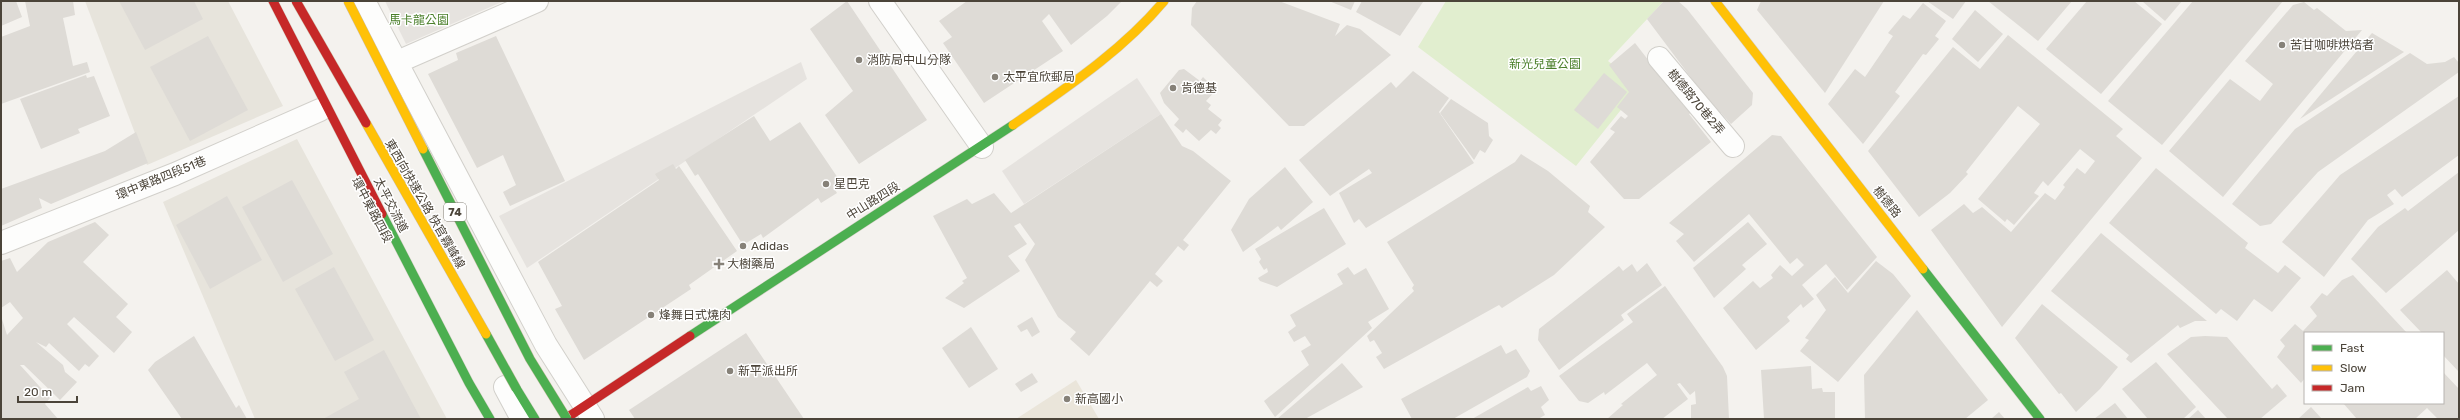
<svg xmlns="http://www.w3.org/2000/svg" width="2460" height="420" font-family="Rubik,'Noto Sans TC',sans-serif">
<rect width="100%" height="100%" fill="#f4f2ee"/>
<!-- residential -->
<g fill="#e7e4dc">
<path d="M85 1H228L283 106 147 165Z"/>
<path d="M297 139 447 419H255L163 202Z"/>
</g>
<!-- education -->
<path fill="#eae5da" d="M1076 380 1099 419H1016Z"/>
<!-- green -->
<path fill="#e1eecf" d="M1446 1H1661L1663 2 1608 61 1640 86 1576 166 1418 47Z"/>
<!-- parking -->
<g fill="#e6e3df">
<path d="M385 1H504L406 44Z"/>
<path d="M801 62 807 79 527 268 499 216Z"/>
<path d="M1137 78 1161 114 1024 204 1002 171Z"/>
</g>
<!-- building -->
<g fill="#dedbd6">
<path d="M1 1H16L22 17 1 26Z"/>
<path d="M25 1H73L75 15 63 18 73 66 87 62 90 72 1 104V37L30 26Z"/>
<path d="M119 1H194L203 19 145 50Z"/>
<path d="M847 1 927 120 859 164 825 115 853 91 810 29Z"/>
<path d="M967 1H1122L1107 16 1071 45 1049 14 1042 21 1063 51 984 103 943 43 952 37 939 21Z"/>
<path d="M1197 1H1279L1340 24 1335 36 1347 25 1360 29 1391 55 1304 126H1289L1191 25 1192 8Z"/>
<path d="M1329 1H1355L1351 10Z"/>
<path d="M1362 1H1421L1423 2 1400 36 1356 12Z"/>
<path d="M1664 1H1678L1687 9 1753 93 1752 105 1731 124 1721 113 1719 115 1647 19Z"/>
<path d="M1761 1H1884L1825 93 1757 10Z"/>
<path d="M1927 1H1966L1953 19Z"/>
<path d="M1988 1H2072L2038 41Z"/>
<path d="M2087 1H2134L2162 24 2101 94 2046 49Z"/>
<path d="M2142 1H2182L2165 21Z"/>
<path d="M2193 1H2283L2162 145 2108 101Z"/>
<path d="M2304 2 2314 10 2317 8 2346 31 2362 30 2223 197 2169 151 2230 79 2260 101 2273 84 2245 61 2293 5Z"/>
<path d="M1923 3 1946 21 1935 36 1939 39 1926 55 1923 54 1895 92 1900 96 1863 144 1828 104 1855 69 1865 77 1893 36 1888 33 1903 15 1910 19Z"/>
<path d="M1975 10 2003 34 1978 62 1952 39Z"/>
<path d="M2372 33 2404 52 2300 119Z"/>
<path d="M2008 35 2123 129 2116 136 2142 158 2002 327 1931 230 1964 204 1973 213 1982 207 2011 232 2045 193 2055 200 2065 187 2063 185 2077 168 2085 174 2095 161 2080 149 2048 186 2043 181 2034 193 2039 196 2014 225 2007 219 2005 222 1978 199 2040 124 2018 106 1966 172 1968 174 1950 193 1919 217 1868 151 1953 47 1980 69Z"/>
<path d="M208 36 248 110 190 141 150 67Z"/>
<path d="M496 36 565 181 510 206 503 192 516 185 503 155 477 168 428 74 458 60 456 53Z"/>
<path d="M1635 43 1684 106 1686 105 1692 112 1689 114 1711 142 1639 199H1624L1590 162 1615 132 1610 129 1621 116 1625 119 1628 116 1617 107 1629 92 1609 65Z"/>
<path d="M2410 53 2427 64 2445 62 2454 57 2459 63V72L2318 172 2271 224 2260 226 2232 204 2295 129Z"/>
<path d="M1184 69 1200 81 1203 77 1216 90 1206 101 1211 105 1208 109 1222 120 1218 125 1221 128 1216 134 1211 130 1199 141 1186 129 1183 133 1174 125 1179 119 1164 103 1160 93 1179 70Z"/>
<path d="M1413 71 1449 98 1439 112 1474 163 1366 228 1359 219 1354 223 1339 193 1372 173 1369 169 1330 196 1299 160 1391 82 1396 88Z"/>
<path d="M1604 73 1627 92 1598 129 1574 110Z"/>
<path d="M86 75 87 78 94 76 110 116 78 129 80 133 41 149 20 99Z"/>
<path d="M2459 96V155L2402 197 2395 189 2387 195 2394 204 2368 220 2324 277 2282 242 2340 175Z"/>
<path d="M1451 99 1488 123 1489 136 1493 140 1485 153 1480 150 1474 160 1440 113Z"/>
<path d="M1161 114 1182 146 1193 151 1231 181 1183 240 1189 245 1184 251 1178 246 1155 274 1163 281 1157 287 1150 281 1089 356 1070 339 1076 332 1058 317 1025 260 1035 244 1020 223 1014 226 1027 244 1008 256 1020 271 964 308 945 298 964 283 962 281 967 278 933 216 967 199 972 204 994 193 1011 213Z"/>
<path d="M754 116 770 141 800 122 840 181 833 187 837 193 821 203 818 198 763 238 761 234 743 245 698 174 695 176 685 160Z"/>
<path d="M136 132 148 163 51 204 39 198 42 208 1 226V189L105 151Z"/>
<path d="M1772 135 1781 136 1877 257 1847 290 1826 264 1802 285 1814 299 1803 308 1801 304 1787 317 1790 321 1756 350 1723 308 1753 281 1760 288 1773 278 1771 275 1780 265 1792 276 1804 265 1797 258 1790 264 1749 214 1694 262 1676 241 1684 234 1669 223Z"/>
<path d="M1521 154 1548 171 1590 206 1588 212 1605 227 1554 275 1502 308 1499 305 1384 369 1376 357 1382 353 1374 340 1370 342 1367 336 1414 291 1412 288 1414 285 1387 242 1515 162Z"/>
<path d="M673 164 676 169 679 166 737 251 689 285 691 289 584 360 555 309 562 306 538 262 659 180 655 174Z"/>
<path d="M1285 167 1313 202 1281 230 1278 226 1243 252 1231 230 1249 199Z"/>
<path d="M2156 168 2248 243 2245 248 2278 273 2285 265 2301 278 2272 312 2254 299 2237 321 2221 309 2216 314 2109 223Z"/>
<path d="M2459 172V230L2386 293 2351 259 2378 227 2405 208 2408 211Z"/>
<path d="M292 180 333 254 283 282 242 207Z"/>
<path d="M227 196 262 260 210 289 176 225Z"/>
<path d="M1324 208 1346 244 1277 287 1260 281 1258 278 1268 272 1267 268 1264 270 1259 262 1261 259 1255 249Z"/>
<path d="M95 222 109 235 83 262 128 304 116 317 132 332 114 353 74 317 67 324 99 356 89 367 85 364 79 371 49 343 46 347 36 342 63 365 65 372 77 382 60 400 24 365H20L50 398 45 404 58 419H1V316L7 335 23 318 10 302 1 308V261L10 258 17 272 48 242Z"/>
<path d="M1748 222 1767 244 1742 265 1746 269 1714 298 1693 268Z"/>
<path d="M2101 233 2207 321H2195L2180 328 2178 325 2131 363 2126 359 2129 355 2051 291Z"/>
<path d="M1876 261 1893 274 1911 296 1838 382 1800 351 1809 340 1805 338 1826 310 1816 295 1835 277 1848 293Z"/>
<path d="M1647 263 1662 285 1621 315 1624 320 1559 370 1538 340 1539 329 1619 266 1623 271 1632 264 1637 272Z"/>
<path d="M334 267 374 340 335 361 295 289Z"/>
<path d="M1348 267 1354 275 1366 268 1389 309 1368 322 1372 328 1275 417 1264 401 1309 365 1301 351 1311 345 1305 336 1294 342 1288 332 1296 326 1290 315 1343 284 1337 274Z"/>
<path d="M2447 270 2459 284V372L2443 355V333H2422L2400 310Z"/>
<path d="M2353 275 2407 333H2305V378L2301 383 2277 357 2285 346 2280 340 2295 324 2303 331 2317 316 2310 307 2322 293 2327 296 2342 280Z"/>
<path d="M1665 286 1723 367 1727 376 1729 419H1691V405L1696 404 1695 391 1690 395 1680 383 1677 384 1688 399 1662 419H1607L1623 405 1621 404 1657 375 1647 363 1605 395 1604 392 1588 403 1579 401 1559 376 1633 322 1627 314Z"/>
<path d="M2042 304 2118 367 2100 389 2076 412 2061 393 2059 394 2015 338Z"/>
<path d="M1917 310 1988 400 1965 419H1865L1864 375Z"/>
<path d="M1032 317 1040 332 1032 337 1027 329 1021 332 1017 326Z"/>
<path d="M971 327 998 369 969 388 942 348Z"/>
<path d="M746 333 804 419H635L629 410Z"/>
<path d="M194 336 236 408 239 405 247 419H182L148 370 155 362Z"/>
<path d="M2205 336 2227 337 2272 389 2277 384 2287 396 2260 419H2228L2167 354 2191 337Z"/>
<path d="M1501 345 1506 354 1516 349 1530 371 1527 377 1453 419H1412L1401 399Z"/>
<path d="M384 350 421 419H323L359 399 344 372Z"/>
<path d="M2156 362 2196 407 2183 419H2148L2122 389Z"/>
<path d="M1342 363 1363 387 1305 419H1277Z"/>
<path d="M1811 366 1812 389 1822 388 1823 392H1835V419H1764L1761 370Z"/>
<path d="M2443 372 2459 389V419H2438L2427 408 2415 419H2357L2343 403H2443Z"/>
<path d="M1032 373 1038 382 1021 392 1015 384Z"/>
<path d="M1541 386 1549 400 1541 407 1545 415 1538 419H1472L1528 387 1531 391Z"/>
<path d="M2115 403 2128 419H2094Z"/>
<path d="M2311 407 2322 419H2298Z"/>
<path d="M2198 410 2206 419H2188Z"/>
<path d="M1999 412 2005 419H1991Z"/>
</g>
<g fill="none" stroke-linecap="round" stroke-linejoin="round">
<defs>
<g id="street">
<path d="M364 1 546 345 593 419"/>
<path d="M880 1 982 147"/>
<path d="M1659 58 1733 146"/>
<path d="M395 63 537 1"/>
<path d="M1 243 175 174 320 110"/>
<path d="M505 387 522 419"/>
</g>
<g id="fast">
<path d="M382 214 469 383 490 419"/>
<path d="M1923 269 2040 419"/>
<path d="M690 336 1013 125"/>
<path d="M516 388 535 419"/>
</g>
<g id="slow">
<path d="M1715 1 1923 269"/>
<path d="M1013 125C1066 88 1122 51 1164 1"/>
</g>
<g id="jam">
<path d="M273 1 382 214"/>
<path d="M565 419 690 336"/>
</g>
</defs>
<!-- street casing -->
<use href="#street" stroke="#d2d0cb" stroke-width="24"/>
<!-- fast casing -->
<use href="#fast" stroke="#d3cfc5" stroke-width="10"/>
<!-- slow casing -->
<use href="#slow" stroke="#d3cfc5" stroke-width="10"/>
<!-- jam casing -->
<use href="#jam" stroke="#d3cfc5" stroke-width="10"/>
<!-- street -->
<use href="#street" stroke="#fdfdfc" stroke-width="22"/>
<!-- fast -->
<use href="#fast" stroke="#4caf50" stroke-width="9"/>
<!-- slow -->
<use href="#slow" stroke="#ffc107" stroke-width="9"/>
<!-- jam -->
<use href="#jam" stroke="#c62828" stroke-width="9"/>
<defs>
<g id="fast-bridge">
<path d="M423 149 530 359 567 419"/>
<path d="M486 334 516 388"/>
</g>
<g id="slow-bridge">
<path d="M348 1 423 149"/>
<path d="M366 123 486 334"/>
</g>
<path id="jam-bridge" d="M296 1 366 123"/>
</defs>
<!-- fast-bridge casing -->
<use href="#fast-bridge" stroke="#ccbfa9" stroke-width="10" stroke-linecap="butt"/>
<!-- slow-bridge casing -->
<use href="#slow-bridge" stroke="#ccbfa9" stroke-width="10" stroke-linecap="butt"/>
<!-- jam-bridge casing -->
<use href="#jam-bridge" stroke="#ccbfa9" stroke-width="10" stroke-linecap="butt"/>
<!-- fast-bridge -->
<use href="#fast-bridge" stroke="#4caf50" stroke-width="9"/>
<!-- slow-bridge -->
<use href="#slow-bridge" stroke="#ffc107" stroke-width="9"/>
<!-- jam-bridge -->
<use href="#jam-bridge" stroke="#c62828" stroke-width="9"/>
</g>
<!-- markers -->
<g fill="#868178" stroke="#fff" stroke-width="1.5">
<circle cx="2282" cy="45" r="4"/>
<circle cx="859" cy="60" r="4"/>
<circle cx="995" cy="77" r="4"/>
<circle cx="1173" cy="88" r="4"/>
<circle cx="826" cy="184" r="4"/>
<circle cx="743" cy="246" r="4"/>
<path d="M717 258h4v4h4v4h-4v4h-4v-4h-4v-4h4z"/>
<circle cx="651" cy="315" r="4"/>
<circle cx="730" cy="371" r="4"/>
<circle cx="1067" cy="399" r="4"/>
</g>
<g text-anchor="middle" stroke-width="3" stroke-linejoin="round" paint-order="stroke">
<!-- shield labels -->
<rect fill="#fff" stroke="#817c74" stroke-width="1" x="444" y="203" width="22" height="18" rx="3"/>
<g font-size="11" font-weight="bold" fill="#4b4439">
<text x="455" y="216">74</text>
</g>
<!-- park labels -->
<g font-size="12" fill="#4a7f2a" stroke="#fff">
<text x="419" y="24">馬卡龍公園</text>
<text x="1545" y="68">新光兒童公園</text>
</g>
<!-- poi labels -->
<g font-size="12" fill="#4b4439" stroke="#fff" text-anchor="start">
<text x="2290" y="49">苦甘咖啡烘焙者</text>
<text x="867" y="64">消防局中山分隊</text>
<text x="1003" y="81">太平宜欣郵局</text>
<text x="1181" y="92">肯德基</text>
<text x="834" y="188">星巴克</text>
<text x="751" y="250">Adidas</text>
<text x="727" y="268">大樹藥局</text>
<text x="659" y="319">烽舞日式燒肉</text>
<text x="738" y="375">新平派出所</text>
<text x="1075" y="403">新高國小</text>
</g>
<!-- street labels -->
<g font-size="12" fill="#4b4439" stroke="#fff">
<text transform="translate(1696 102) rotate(50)" y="4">樹德路70巷2弄</text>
<text transform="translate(161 178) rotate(-22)" y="4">環中東路四段51巷</text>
<text transform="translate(873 201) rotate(-32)" y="4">中山路四段</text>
<text transform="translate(1887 202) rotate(51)" y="4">樹德路</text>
<text transform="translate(425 204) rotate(60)" y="4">東西向快速公路 快官霧峰線</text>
<text transform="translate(391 205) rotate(63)" y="4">太平交流道</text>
<text transform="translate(372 210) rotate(62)" y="4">環中東路四段</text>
</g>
</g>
<!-- border -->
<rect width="2460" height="420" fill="none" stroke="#4b4439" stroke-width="4"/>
<!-- legend -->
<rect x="2304" y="332" width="140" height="72" fill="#ffffff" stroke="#b7b4b0"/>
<rect x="2312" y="345" width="20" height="6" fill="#4caf50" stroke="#b7b4b0"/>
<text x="2340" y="352" font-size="12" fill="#4b4439">Fast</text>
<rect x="2312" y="365" width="20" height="6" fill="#ffc107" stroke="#b7b4b0"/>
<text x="2340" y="372" font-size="12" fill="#4b4439">Slow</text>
<rect x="2312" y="385" width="20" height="6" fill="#c62828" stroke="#b7b4b0"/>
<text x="2340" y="392" font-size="12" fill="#4b4439">Jam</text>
<!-- scale -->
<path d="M18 396v6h59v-6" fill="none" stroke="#4b4439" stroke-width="2"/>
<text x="24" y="396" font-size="12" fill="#4b4439" stroke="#ffffff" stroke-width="3" paint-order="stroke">20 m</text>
</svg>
